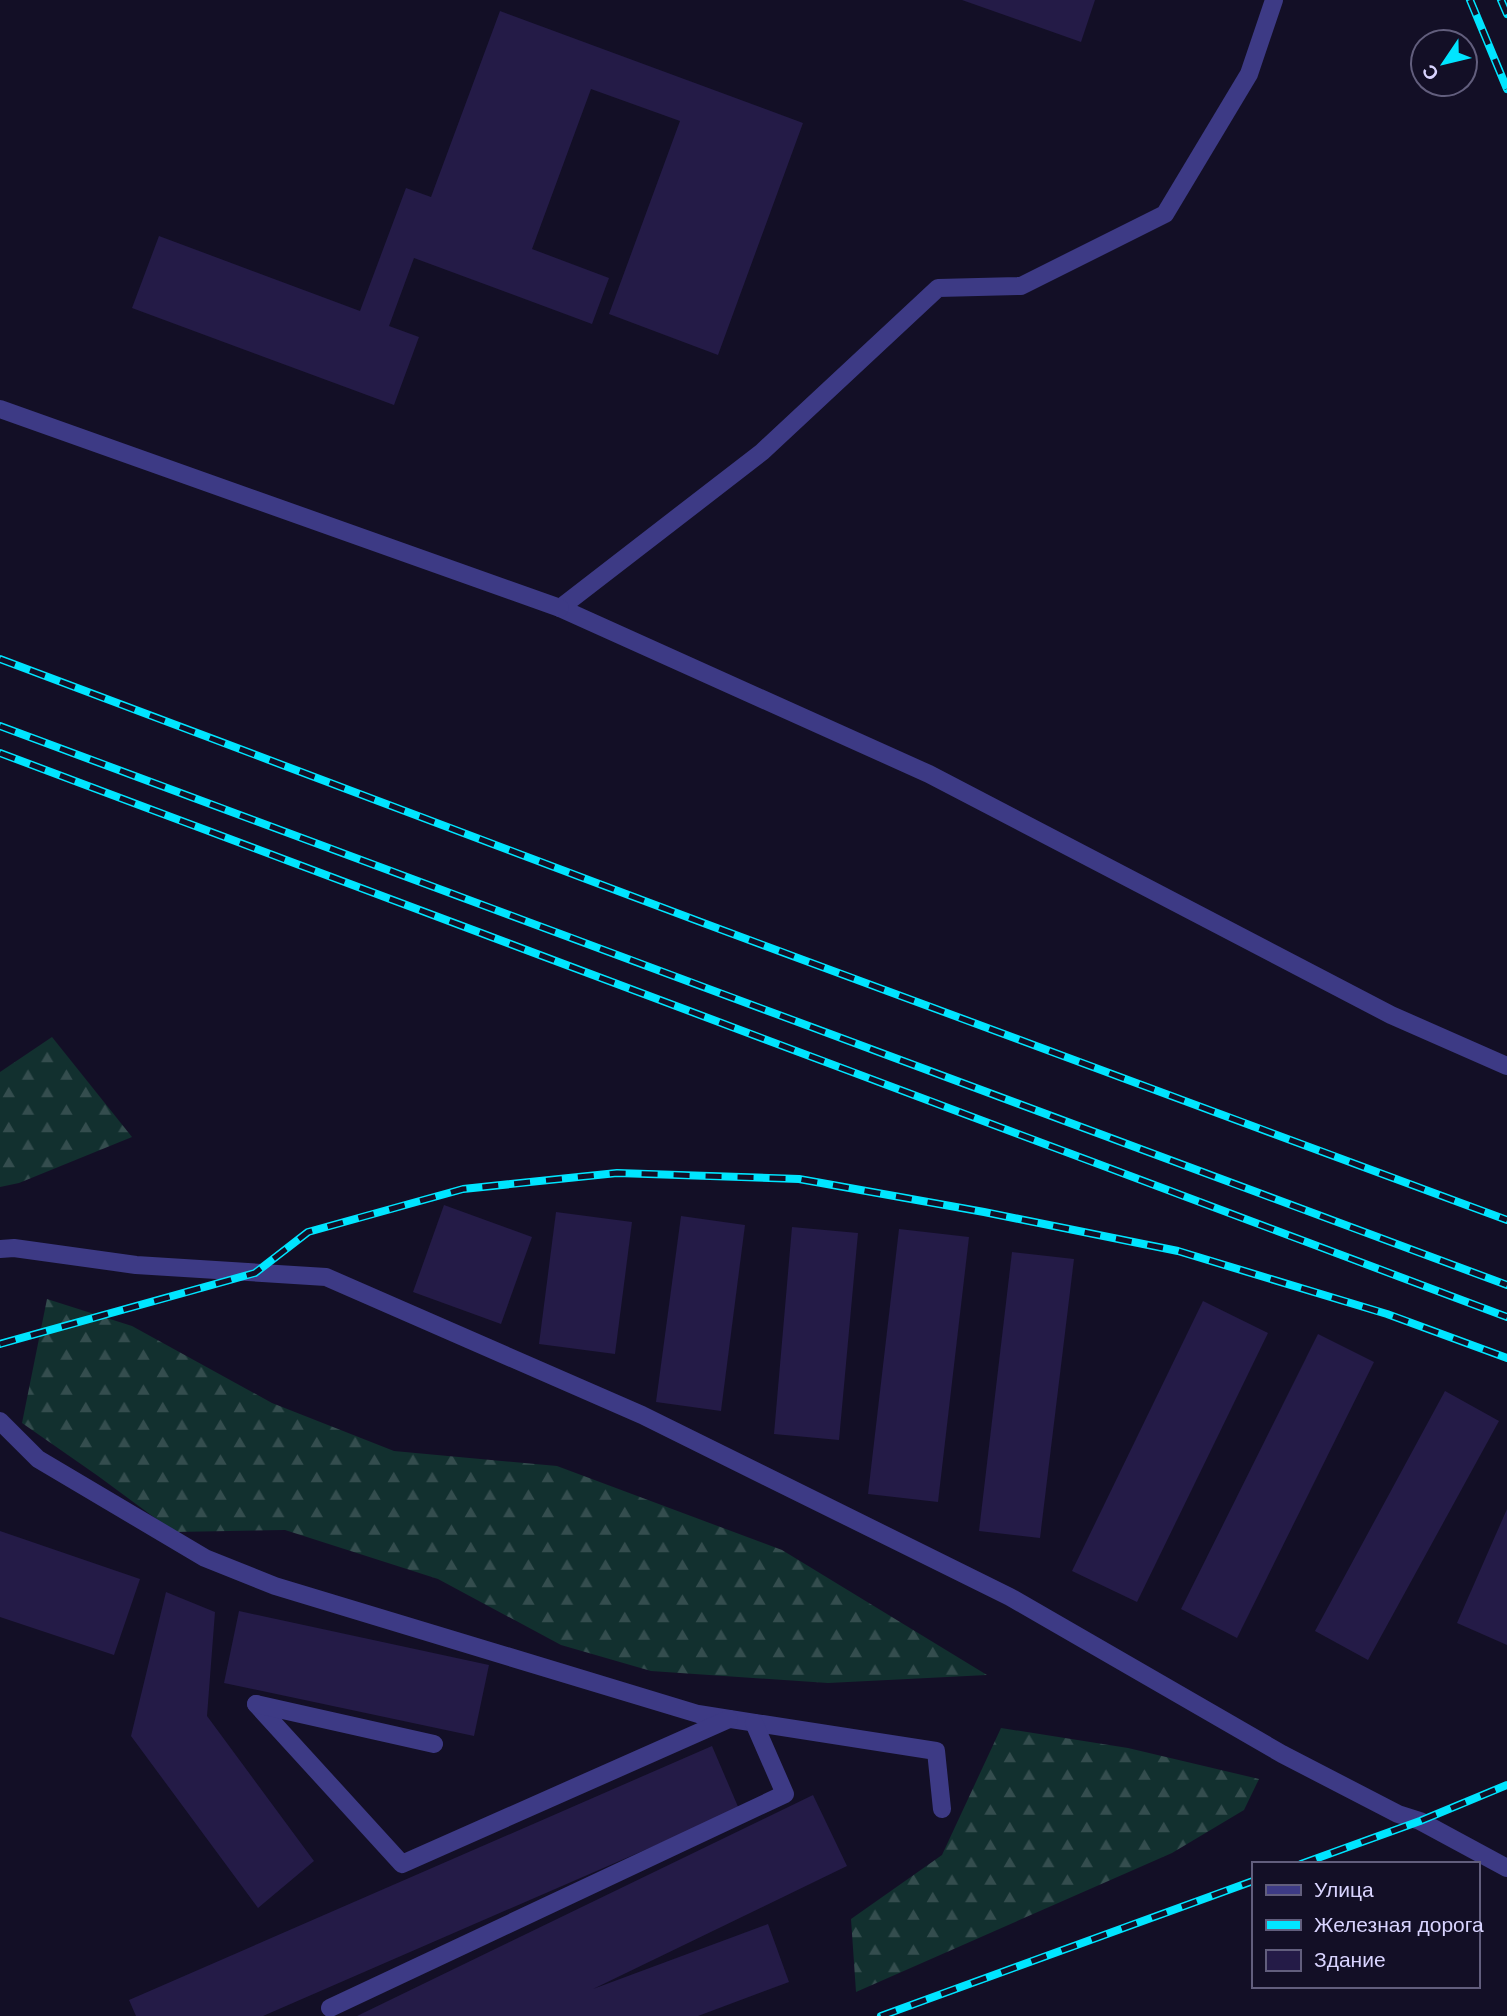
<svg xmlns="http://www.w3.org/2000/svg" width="1507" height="2016" font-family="'DM Sans',sans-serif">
<defs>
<pattern id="forest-firs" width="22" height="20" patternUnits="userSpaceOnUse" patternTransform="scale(1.75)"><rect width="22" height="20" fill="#12302f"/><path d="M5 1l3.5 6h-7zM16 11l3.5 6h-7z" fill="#344d4e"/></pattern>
</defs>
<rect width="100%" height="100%" fill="#130f26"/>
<!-- forest -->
<g fill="url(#forest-firs)">
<path d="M52 1037 132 1137 19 1183 0 1187V1072Z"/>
<path d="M47 1299 132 1326 272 1403 394 1451 557 1466 782 1550 987 1675 828 1683 651 1671 561 1645 438 1579 285 1530 174 1532 98 1476 22 1423Z"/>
<path d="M1001 1728 1128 1748 1259 1779 1244 1810 1172 1853 856 1992 851 1919 942 1855Z"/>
</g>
<!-- building -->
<g fill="#241b47">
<path d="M962 0H1095L1081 42Z"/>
<path d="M500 11 803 123 718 355 609 314 680 121 591 89 532 249 609 278 592 324 414 258 389 326 419 337 394 405 132 308 159 236 360 311 406 188 431 197Z"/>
<path d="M444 1205 532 1237 501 1324 413 1292Z"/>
<path d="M556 1212 632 1222 615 1354 539 1344Z"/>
<path d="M681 1216 745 1225 721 1411 656 1402Z"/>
<path d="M792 1227 858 1233 839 1440 774 1434Z"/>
<path d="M899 1229 969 1237 938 1502 868 1494Z"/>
<path d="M1012 1252 1074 1259 1040 1538 979 1531Z"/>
<path d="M1203 1301 1268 1333 1137 1602 1072 1571Z"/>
<path d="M1318 1334 1374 1362 1237 1638 1181 1609Z"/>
<path d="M1445 1391 1499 1421 1368 1660 1315 1631Z"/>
<path d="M1507 1509V1645L1457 1623Z"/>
<path d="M0 1531 140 1579 114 1655 0 1617Z"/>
<path d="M166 1592 215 1612 207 1716 314 1861 258 1908 131 1736Z"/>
<path d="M239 1611 489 1665 474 1736 224 1683Z"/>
<path d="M712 1746 739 1809 263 2016H136L129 2000Z"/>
<path d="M813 1795 847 1866 593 1989 768 1924 789 1982 698 2016H357Z"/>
</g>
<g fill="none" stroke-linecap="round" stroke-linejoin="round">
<!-- minor -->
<g stroke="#3d3a85" stroke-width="18">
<path d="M1274 0 1249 74 1165 214 1021 286 938 288 762 452 560 608 929 774 1391 1015 1507 1066"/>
<path d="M0 409 560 608"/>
<path d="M0 1249 14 1248 136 1265 326 1277 642 1415 1010 1597 1282 1754 1398 1814 1420 1821 1507 1868"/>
<path d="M0 1421 38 1459 205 1558 275 1586 698 1714 936 1751 942 1809"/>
<path d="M256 1704 402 1864 729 1719"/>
<path d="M256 1704 434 1744"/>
<path d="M330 2008 785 1794 754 1723"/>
</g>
<defs>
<g id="rail">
<path d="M1470 0 1507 89"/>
<path d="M1501 0 1507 14"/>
<path d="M0 659 698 921 1507 1220"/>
<path d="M0 726 1507 1285"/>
<path d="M0 753 1507 1317"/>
<path d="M0 1344 255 1273 308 1232 463 1189 617 1173 799 1179 984 1212 1178 1251 1387 1314 1507 1358"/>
<path d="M1301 1864 1420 1821 1507 1785"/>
<path d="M881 2016 1253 1881"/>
</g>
</defs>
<!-- rail casing -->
<use href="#rail" stroke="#00e5ff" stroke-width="8"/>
<!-- rail -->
<use href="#rail" stroke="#130f26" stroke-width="5" stroke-dasharray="16" stroke-linecap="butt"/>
</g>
<!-- legend -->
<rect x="1252" y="1862" width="228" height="126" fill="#130f26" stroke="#625e7d" stroke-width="2"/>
<rect x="1266" y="1885" width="35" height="10" fill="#3d3a85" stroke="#625e7d" stroke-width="2"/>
<text x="1314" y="1897" font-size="21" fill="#d9d4ff">Улица</text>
<rect x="1266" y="1920" width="35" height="10" fill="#00e5ff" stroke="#625e7d" stroke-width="2"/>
<text x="1314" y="1932" font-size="21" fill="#d9d4ff">Железная дорога</text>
<rect x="1266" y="1950" width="35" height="21" fill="#241b47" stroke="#625e7d" stroke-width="2"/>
<text x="1314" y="1967" font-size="21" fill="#d9d4ff">Здание</text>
<!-- north arrow -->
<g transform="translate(1444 63) rotate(235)"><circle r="33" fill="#130f26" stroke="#625e7d" stroke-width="2"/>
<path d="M0-5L12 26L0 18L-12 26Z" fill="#00e5ff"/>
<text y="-10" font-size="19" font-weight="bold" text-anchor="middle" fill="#d9d4ff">С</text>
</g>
</svg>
